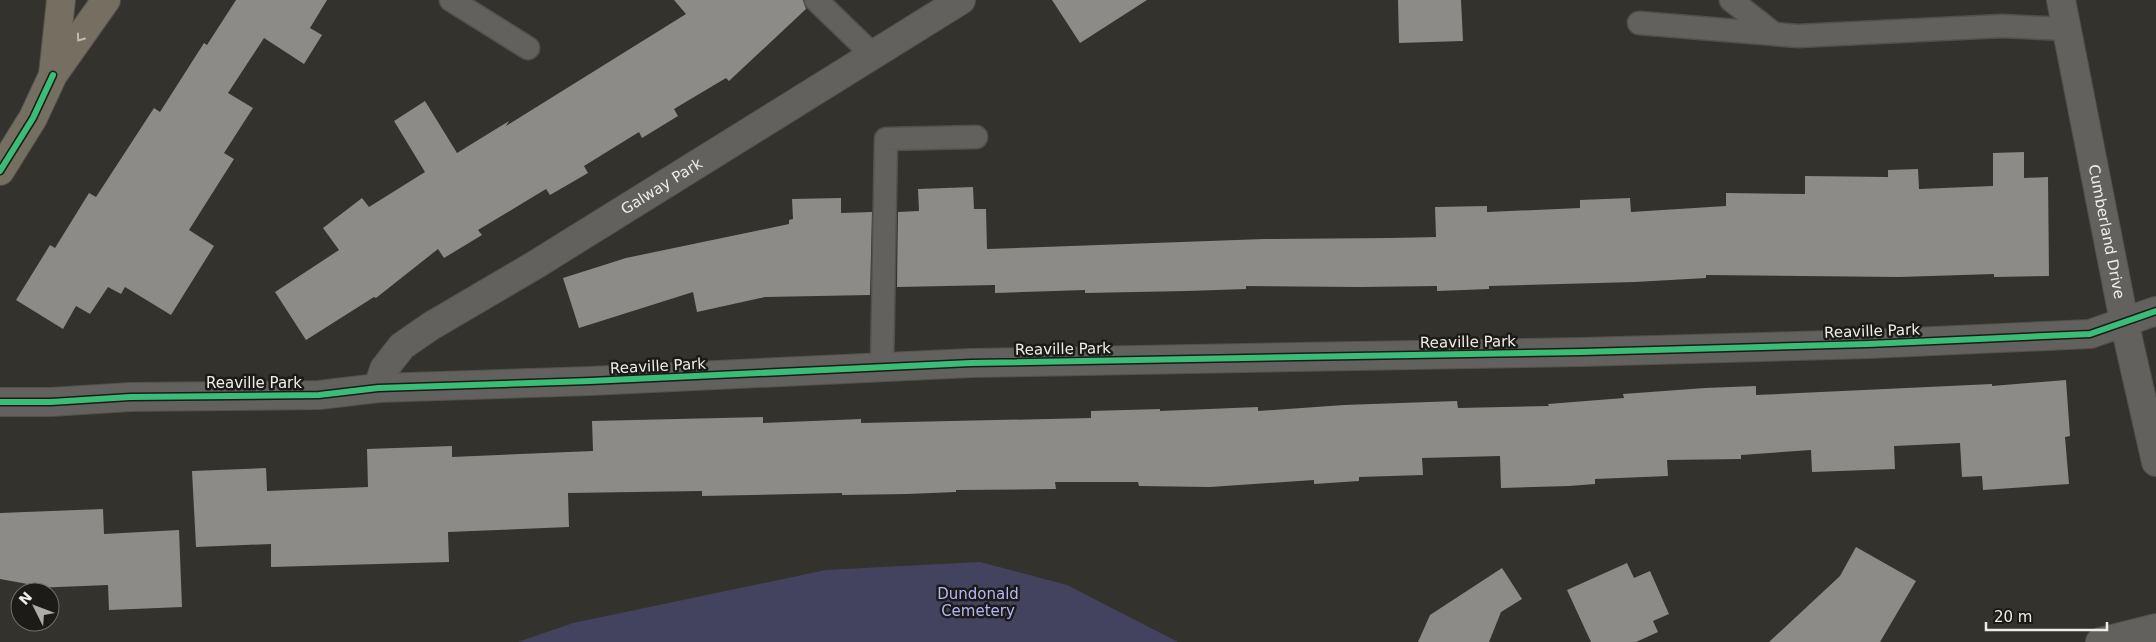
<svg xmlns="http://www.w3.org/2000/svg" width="2156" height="642" font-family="'DejaVu Sans',sans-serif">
<rect width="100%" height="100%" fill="#34322d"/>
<!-- green -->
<path fill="#434360" d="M980 562 1067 585 1178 642H518L573 623 826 570Z"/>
<!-- building -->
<g fill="#8d8b87">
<path d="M236 0H327L310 28 322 35 304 64 264 38 228 93 253 108 224 153 234 159 189 230 214 246 171 315 125 287 121 294 108 287 90 314 76 306 63 329 16 300 50 245 55 248 89 193 96 197 154 108 160 112 204 43 207 45Z"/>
<path d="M674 0H803L806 9 729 81 726 78 674 109 678 116 642 138 639 132 584 166 588 173 550 195 546 189 478 230 482 235 444 258 438 249 376 298 374 297 306 340 275 292 339 250 323 228 362 198 369 207 425 172 394 121 425 101 457 153 509 121 506 126 686 14Z"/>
<path d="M1052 0H1147L1080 43Z"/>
<path d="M1398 0H1461L1463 41 1399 43Z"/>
<path d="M2024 152V178L2048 177 2049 276 1994 277V274L1899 277 1706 275V278L1635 282 1489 286V289L1437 291V286L1360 287 1246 286V289L1187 291 1085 293V290L995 293V285L897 287 898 212 919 211 918 189 973 187 974 209H986L987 249 1264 239 1391 238 1436 237 1435 207 1487 206V212L1580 208V200L1630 198 1631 212 1726 206V193L1805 194V176L1888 177V170L1918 169 1919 189 1993 186V153Z"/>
<path d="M841 198V213L872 212 870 295 765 297 697 312 693 292 579 328 563 278 626 258 789 224V220L793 219 792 199Z"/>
<path d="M2066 380 2070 436 2065 437 2069 484 1983 490 1982 476 1962 477 1960 443 1894 446 1895 469 1812 472 1811 450 1741 455V459L1667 460 1668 476 1595 479V484L1569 486 1501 488 1500 456 1422 458 1423 475 1359 477V481L1314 484V480L1210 487 1139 486 1138 482H1055L1056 489 956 490V492L907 494 842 495V493L702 496V491L568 493 569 527 448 532 449 562 271 567V544L196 547 192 471 266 468 267 491 368 487 367 449 452 446V457L593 451 592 421 763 417V423L861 419V423L1091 418V411L1160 409V411L1258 407V411L1344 405 1457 401 1458 408 1549 406 1548 404 1624 398 1623 394 1705 388 1756 386V395L1992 384V386Z"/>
<path d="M103 509 104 534 179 530 182 607 109 610 108 585 33 588V585L0 579V513Z"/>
<path d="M1856 547 1916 581 1880 642H1769L1840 576Z"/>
<path d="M1627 563 1634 578 1650 571 1669 614 1653 621 1658 632 1636 642H1591L1567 590Z"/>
<path d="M1502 568 1522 599 1501 612 1489 642H1418L1430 615Z"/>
</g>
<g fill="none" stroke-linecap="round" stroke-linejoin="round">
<defs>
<g id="lane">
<path d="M451 0 528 48"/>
<path d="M816 0 873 55"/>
<path d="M1731 0 1774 34"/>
<path d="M1639 23 1798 36 2002 26 2066 29"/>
<path d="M882 368 886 139 976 137"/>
</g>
<g id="street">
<path id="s1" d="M2061 0 2124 321 2156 462"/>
<path id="s2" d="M378 388 384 369 402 346 431 326 535 265 961 0"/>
<path d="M0 402H51L130 397 319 395 378 388 590 381 971 363 1582 352 1868 344 2090 334 2156 311"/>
<path d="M2100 642 2156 628"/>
</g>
<g id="highway">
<path d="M53 74 61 0"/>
<path d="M0 171 33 118 53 75 106 0"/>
</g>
</defs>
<!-- lane casing -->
<use href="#lane" stroke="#52504d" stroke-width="25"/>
<!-- street casing -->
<use href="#street" stroke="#52504d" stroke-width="30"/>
<!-- highway casing -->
<use href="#highway" stroke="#52504d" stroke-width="30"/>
<!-- lane -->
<use href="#lane" stroke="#63615d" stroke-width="22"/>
<!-- street -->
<use href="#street" stroke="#63615d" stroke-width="28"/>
<!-- highway -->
<use href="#highway" stroke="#756f62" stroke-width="28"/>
<defs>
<g id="cycleway">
<path d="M0 171 33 118 53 75"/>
<path d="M0 402H51L130 397 319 395 378 388 590 381 971 363 1582 352 1868 344 2090 334 2156 311"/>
</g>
</defs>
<!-- cycleway casing -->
<use href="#cycleway" stroke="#1d1b17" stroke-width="9"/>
<!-- cycleway -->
<use href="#cycleway" stroke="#3abd76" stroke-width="6"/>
</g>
<!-- one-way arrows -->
<defs><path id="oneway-chevron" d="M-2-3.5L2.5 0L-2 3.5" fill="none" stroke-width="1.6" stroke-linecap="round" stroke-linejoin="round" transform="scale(1.25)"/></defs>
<use stroke="#bfbbb2" href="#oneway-chevron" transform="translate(80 38) rotate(126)"/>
<g text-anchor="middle" stroke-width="5" stroke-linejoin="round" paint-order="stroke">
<!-- street labels -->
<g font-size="15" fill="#f0ede7" stroke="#1d1b17">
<text dy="5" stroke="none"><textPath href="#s2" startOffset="354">Galway Park</textPath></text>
<text dy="5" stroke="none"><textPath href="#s1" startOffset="236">Cumberland Drive</textPath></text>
<text transform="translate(1872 331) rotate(-2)" y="5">Reaville Park</text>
<text transform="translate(1468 342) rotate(-1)" y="5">Reaville Park</text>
<text transform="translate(1063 349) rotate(-1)" y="5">Reaville Park</text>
<text transform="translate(658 366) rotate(-3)" y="5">Reaville Park</text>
<text x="254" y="388">Reaville Park</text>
</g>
<!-- park labels -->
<g font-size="15" fill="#b4b7fd" stroke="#1d1b17">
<text x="978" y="599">Dundonald<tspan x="978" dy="17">Cemetery</tspan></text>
</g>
</g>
<!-- north arrow -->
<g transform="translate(35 607) rotate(312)"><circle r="24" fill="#1d1b17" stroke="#716f6a"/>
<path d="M0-4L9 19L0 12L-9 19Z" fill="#aeaca6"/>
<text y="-8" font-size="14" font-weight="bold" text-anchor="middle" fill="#f0ede7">N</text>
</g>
<!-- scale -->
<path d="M1986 622v8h121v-8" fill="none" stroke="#f0ede7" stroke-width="2.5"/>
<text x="1994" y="622" font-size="15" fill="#f0ede7" stroke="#1d1b17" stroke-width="4" paint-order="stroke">20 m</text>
</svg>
